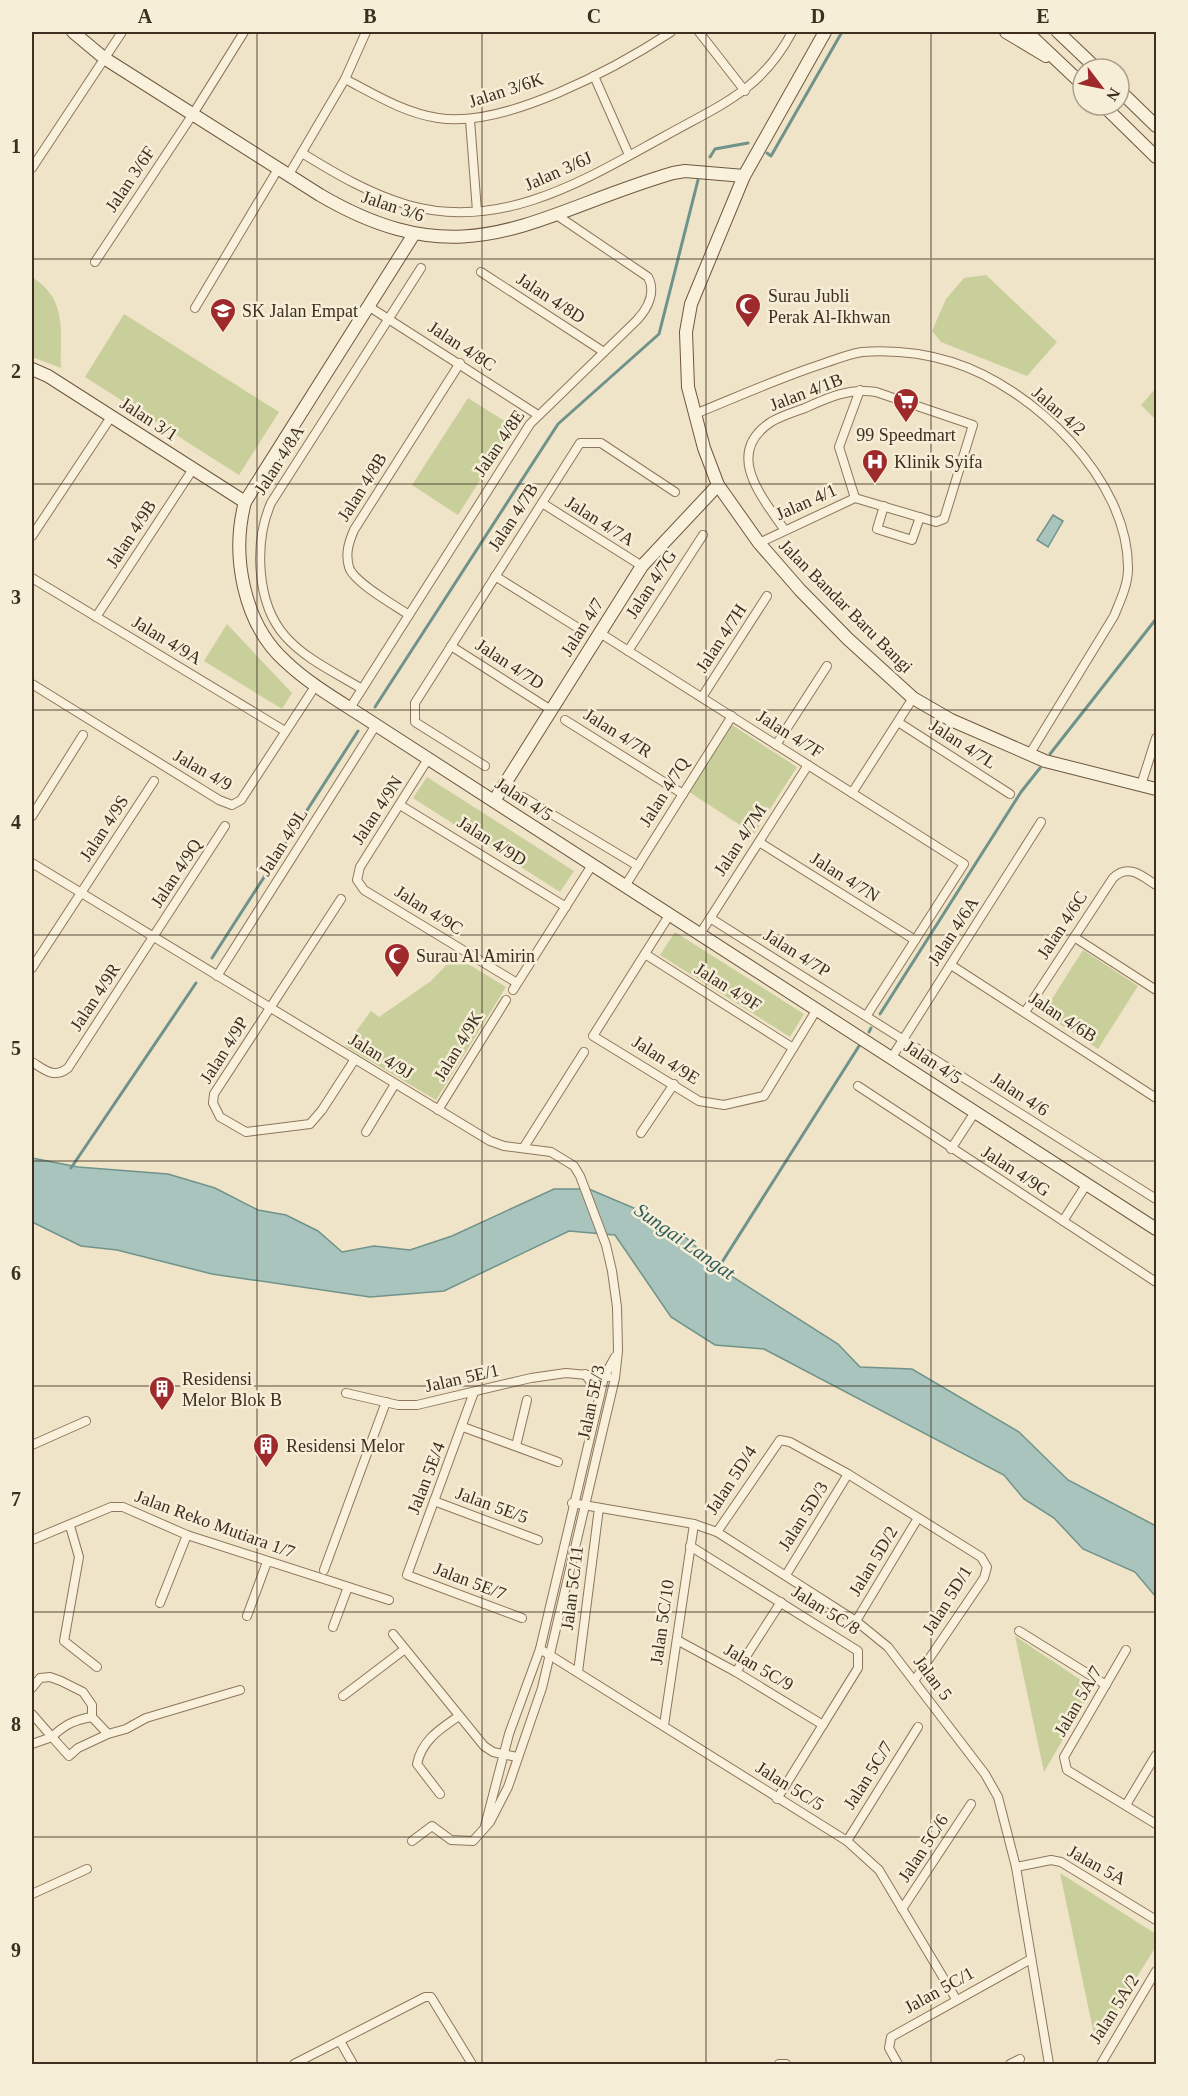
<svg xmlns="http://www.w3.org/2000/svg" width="1188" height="2096" font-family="Georgia,serif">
<rect width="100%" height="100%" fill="#f0e4c8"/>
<!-- green -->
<g fill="#c9cf9b">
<path d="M986 275 1057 342 1027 376 941 342 932 331 946 299 964 278Z"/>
<path d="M32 277C68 300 60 330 61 368L32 357Z"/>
<path d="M124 314 279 412 239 475 85 377Z"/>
<path d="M1156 388V420L1141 405Z"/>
<path d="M468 398 514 427 458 515 412 485Z"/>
<path d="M227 624 292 693 282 709 204 661Z"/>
<path d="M732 725 797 767 754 834 689 792Z"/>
<path d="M427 777 574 871 560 892 413 798Z"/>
<path d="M675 932 804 1014 790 1037 660 955Z"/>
<path d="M1083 950 1138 986 1098 1049 1043 1013Z"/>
<path d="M455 956 506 987 436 1100 345 1046 371 1011 379 1017 431 981Z"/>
<path d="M1015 1636 1093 1688 1044 1772Z"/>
<path d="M1060 1873 1156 1934V1946L1096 2044Z"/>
</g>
<!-- water -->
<g fill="#a9c4bc" stroke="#6f938a" stroke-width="1.5">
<path d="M1053 515 1063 521 1048 547 1037 540Z"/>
<path d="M32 1158 78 1167 168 1174 215 1188 258 1210 286 1215 318 1231 342 1252 374 1246 410 1250 452 1236 554 1189H589L643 1212 684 1236 722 1270 838 1344 860 1367 912 1369 1019 1432 1068 1480 1156 1526V1597L1135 1572 1083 1549 1054 1518 1024 1499 1004 1475 764 1349 715 1345 671 1317 615 1235 569 1231 444 1291 370 1297 212 1274 117 1250 81 1246 32 1222Z"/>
</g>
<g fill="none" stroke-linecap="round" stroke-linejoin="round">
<!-- stream -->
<g stroke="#6f938a" stroke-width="3">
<path d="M767 153 771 156 842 32"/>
<path d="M710 157 715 149 748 143"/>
<path d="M375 707 558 424 659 334 698 180"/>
<path d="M1050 754 1156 619"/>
<path d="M212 958 358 731"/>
<path d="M880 1014 1021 792 1040 768"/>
<path d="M869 1032 871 1028"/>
<path d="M71 1168 196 983"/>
<path d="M717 1270 859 1046"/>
</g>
<defs>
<g id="street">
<path d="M699 32 745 91"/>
<path d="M594 76 629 155"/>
<path d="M345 79C374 94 404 113 438 118 504 129 616 68 671 32"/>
<path d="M470 120 477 211"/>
<path d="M302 153C336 174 370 194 408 205 503 232 586 179 665 136 720 105 761 91 792 32"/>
<path d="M32 168 122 32"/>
<path d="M288 176 345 79 366 32"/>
<path d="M95 262 193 114 244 32"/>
<path d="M481 272 604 352"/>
<path d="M368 306 538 415"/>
<path d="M195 308 278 169"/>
<path d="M695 414C737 397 779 378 822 364 835 360 848 354 862 352 891 350 923 353 952 362 1032 387 1129 479 1128 569 1128 585 1120 601 1114 616L1029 755"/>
<path d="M855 498 839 447 860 390"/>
<path d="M542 503 642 566"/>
<path d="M884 506 877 529 912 540 920 517"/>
<path d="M32 536 111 417"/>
<path d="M759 543 855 498 936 522 944 519 973 425 876 392C849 388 829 397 805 408 794 412 781 416 771 422 724 453 761 496 784 529"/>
<path d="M495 576 575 626"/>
<path d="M32 578 285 731"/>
<path d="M409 615C396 606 353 582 349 567 345 553 349 542 354 530L460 363"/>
<path d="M96 617 193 469"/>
<path d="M600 633 964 864 867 1015"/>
<path d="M451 646 551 710"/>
<path d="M628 651 703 535"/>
<path d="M32 684 219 800 232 805 241 800 316 685"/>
<path d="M362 689C336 673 305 659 285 636 256 603 254 542 271 503L421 268"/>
<path d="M702 697 767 596"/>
<path d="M350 708 530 424 637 320C648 308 656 292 648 277L558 216"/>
<path d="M565 720 683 794"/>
<path d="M898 722 1010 794"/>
<path d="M776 745 827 666"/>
<path d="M428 759 360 867 357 880 364 890 517 983"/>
<path d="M485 766 415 722V703L580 443H601L675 492"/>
<path d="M1141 785 1156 738"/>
<path d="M852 793 913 698"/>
<path d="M523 797 638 866"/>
<path d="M400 805 566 907"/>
<path d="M32 816 83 735"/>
<path d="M759 842 915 940"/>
<path d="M32 863 490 1141 504 1146 551 1152 574 1166 580 1176 606 1245 612 1271 617 1307 618 1351 615 1378 542 1688 508 1787 490 1822 473 1841 451 1840 432 1826 412 1841"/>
<path d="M625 886 732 716"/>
<path d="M341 899 214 1094 213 1103 220 1117 246 1132 310 1124 322 1110 355 1059"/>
<path d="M670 914 593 1036 699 1101 724 1105 764 1096 817 1009"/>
<path d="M710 918 1156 1199"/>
<path d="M700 934 808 765"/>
<path d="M1074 937 1156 990"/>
<path d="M645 954 793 1048"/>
<path d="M951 965 1156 1098"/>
<path d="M32 968 154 781"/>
<path d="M217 976 376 725"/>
<path d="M513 990 592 865"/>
<path d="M1025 1012 1113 878C1128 863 1142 876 1156 885"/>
<path d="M892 1057 1041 822"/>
<path d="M32 1062C45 1070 54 1079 68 1068L225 826"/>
<path d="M858 1086 1156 1282"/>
<path d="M438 1110 506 1000"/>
<path d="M366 1132 395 1084"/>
<path d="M641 1133 674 1084"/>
<path d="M524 1147 584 1052"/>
<path d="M951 1149 975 1112"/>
<path d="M1063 1221 1086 1185"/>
<path d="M585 1374 600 1395"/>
<path d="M474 1392 407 1575 522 1618"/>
<path d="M346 1393 398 1405H417L531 1378 566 1373 608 1377"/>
<path d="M463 1427 558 1462"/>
<path d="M32 1445 86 1421"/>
<path d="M516 1446 527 1400"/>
<path d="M434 1501 538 1540"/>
<path d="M572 1503 694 1524 717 1532 856 1621 888 1647 985 1774 998 1797 1016 1867 1049 2064"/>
<path d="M70 1526 79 1557 64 1641 97 1667"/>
<path d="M717 1532 780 1440 790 1442 848 1474 981 1557 987 1567 984 1578 914 1681"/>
<path d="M32 1540 111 1507H123L187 1535 389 1600"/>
<path d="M690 1546 858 1651V1668L777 1799"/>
<path d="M324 1570 386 1402"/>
<path d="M786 1575 848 1474"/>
<path d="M160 1603 187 1535"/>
<path d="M247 1616 267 1562"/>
<path d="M856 1621 918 1518"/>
<path d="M333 1627 348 1587"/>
<path d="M1019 1631 1106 1685"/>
<path d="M393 1634 484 1746 493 1752 517 1757"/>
<path d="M677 1640 736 1672 823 1725"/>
<path d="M540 1649 847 1841 879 1870 956 1999"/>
<path d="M1126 1650 1064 1757 1067 1770 1156 1824"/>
<path d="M578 1672 599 1508"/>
<path d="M736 1672 781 1602"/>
<path d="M32 1688 40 1678 50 1677 61 1681 83 1692 92 1705V1717L108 1734 126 1729 146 1718 240 1690"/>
<path d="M343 1696 405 1649"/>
<path d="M32 1714 52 1737C65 1724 75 1720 92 1717"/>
<path d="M664 1725 694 1524"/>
<path d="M32 1744 52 1737 69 1756 78 1748 108 1734"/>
<path d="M440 1794 417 1764C422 1740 440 1729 459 1716"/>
<path d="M1126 1805 1156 1755"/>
<path d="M485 1826 509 1734 540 1649 600 1395 604 1377 615 1357"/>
<path d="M847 1841 918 1727"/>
<path d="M1016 1867 1051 1860 1061 1862 1156 1920"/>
<path d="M32 1894 87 1869"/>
<path d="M902 1909 971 1804"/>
<path d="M340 2041 353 2064"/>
<path d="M294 2064 425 1997H431L472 2064"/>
<path d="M779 2064H786"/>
<path d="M898 2064 889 2048 891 2037 1031 1959"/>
<path d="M1010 2064 1020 2059"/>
<path d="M1101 2064 1156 1971"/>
</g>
<g id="secondary">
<path d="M73 32 104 58 320 195C467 281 533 214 673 173L685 171 744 176"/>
<path d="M825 32 744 176 691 304 686 332 688 387 704 448 718 485 759 543 800 590 848 639 913 698 951 720 1045 761 1156 789"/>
<path d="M1006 32 1046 56"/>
<path d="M1027 32 1083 85"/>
<path d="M1058 32 1097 69"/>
<path d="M1119 90 1156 126"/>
<path d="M1103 105 1156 157"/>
<path d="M414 234 245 502C231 555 243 623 285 661 311 686 346 705 376 725L1156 1229"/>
<path d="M32 369 48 376 245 502"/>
<path d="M494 801 642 566 718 485"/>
</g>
</defs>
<!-- street casing -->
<use href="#street" stroke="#8d765c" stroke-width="10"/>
<!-- secondary casing -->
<use href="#secondary" stroke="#6f573f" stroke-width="14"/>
<!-- street -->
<use href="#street" stroke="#faf1dc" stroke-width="8"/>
<!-- secondary -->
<use href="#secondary" stroke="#faf1dc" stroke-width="12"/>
</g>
<!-- grid -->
<path fill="none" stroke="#3d2e20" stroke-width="1.5" stroke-opacity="0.55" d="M257 32V2064M482 32V2064M706 32V2064M931 32V2064M32 259H1156M32 484H1156M32 710H1156M32 935H1156M32 1161H1156M32 1386H1156M32 1612H1156M32 1837H1156"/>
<!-- icons -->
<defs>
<symbol id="mosque-pin" viewBox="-11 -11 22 30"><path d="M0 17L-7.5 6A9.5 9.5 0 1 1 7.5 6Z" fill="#9e2a2b" stroke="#f7eed8"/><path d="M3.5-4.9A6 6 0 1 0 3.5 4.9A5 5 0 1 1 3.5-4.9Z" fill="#fff"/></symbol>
<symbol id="school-pin" viewBox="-11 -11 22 30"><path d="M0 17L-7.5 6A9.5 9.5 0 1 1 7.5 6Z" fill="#9e2a2b" stroke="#f7eed8"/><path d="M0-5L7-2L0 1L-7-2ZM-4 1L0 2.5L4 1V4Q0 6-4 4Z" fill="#fff"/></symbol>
<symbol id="supermarket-pin" viewBox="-11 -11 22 30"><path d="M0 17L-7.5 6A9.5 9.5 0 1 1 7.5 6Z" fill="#9e2a2b" stroke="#f7eed8"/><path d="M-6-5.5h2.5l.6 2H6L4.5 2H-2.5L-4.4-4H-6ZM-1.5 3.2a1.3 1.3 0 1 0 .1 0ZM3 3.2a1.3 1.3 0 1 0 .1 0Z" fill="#fff"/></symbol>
<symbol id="hospital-pin" viewBox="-11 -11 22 30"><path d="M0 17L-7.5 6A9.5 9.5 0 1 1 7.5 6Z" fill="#9e2a2b" stroke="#f7eed8"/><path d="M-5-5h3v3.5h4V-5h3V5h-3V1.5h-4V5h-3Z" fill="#fff"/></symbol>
<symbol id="building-pin" viewBox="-11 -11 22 30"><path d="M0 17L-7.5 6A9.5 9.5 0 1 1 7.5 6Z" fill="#9e2a2b" stroke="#f7eed8"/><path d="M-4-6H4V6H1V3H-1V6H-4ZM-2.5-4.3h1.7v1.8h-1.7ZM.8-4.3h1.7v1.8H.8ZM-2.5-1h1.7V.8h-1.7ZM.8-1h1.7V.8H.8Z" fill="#fff"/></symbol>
</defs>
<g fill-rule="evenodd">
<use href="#mosque-pin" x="733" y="291" width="30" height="40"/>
<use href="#school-pin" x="208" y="296" width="30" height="40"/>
<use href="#supermarket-pin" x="891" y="386" width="30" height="40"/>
<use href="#hospital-pin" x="860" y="447" width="30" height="40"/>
<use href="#mosque-pin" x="382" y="941" width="30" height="40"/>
<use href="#building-pin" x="147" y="1374" width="30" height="40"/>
<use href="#building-pin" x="251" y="1431" width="30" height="40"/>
</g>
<g text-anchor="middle" stroke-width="5" stroke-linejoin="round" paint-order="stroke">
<!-- street labels -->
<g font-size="18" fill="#3d2e20" stroke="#f7eed8">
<text transform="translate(506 90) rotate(-18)" y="6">Jalan 3/6K</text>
<text transform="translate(558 171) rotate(-24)" y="6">Jalan 3/6J</text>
<text transform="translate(130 179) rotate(-56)" y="6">Jalan 3/6F</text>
<text transform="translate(393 206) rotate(18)" y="6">Jalan 3/6</text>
<text transform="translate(551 298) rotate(33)" y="6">Jalan 4/8D</text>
<text transform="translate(462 346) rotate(33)" y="6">Jalan 4/8C</text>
<text transform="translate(806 392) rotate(-21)" y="6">Jalan 4/1B</text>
<text transform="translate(1059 411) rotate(41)" y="6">Jalan 4/2</text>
<text transform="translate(149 419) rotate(33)" y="6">Jalan 3/1</text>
<text transform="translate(499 443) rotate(-56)" y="6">Jalan 4/8E</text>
<text transform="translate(279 460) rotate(-58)" y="6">Jalan 4/8A</text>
<text transform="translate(362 487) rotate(-58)" y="6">Jalan 4/8B</text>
<text transform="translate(806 502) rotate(-24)" y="6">Jalan 4/1</text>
<text transform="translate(513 517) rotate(-57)" y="6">Jalan 4/7B</text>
<text transform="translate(600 521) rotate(32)" y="6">Jalan 4/7A</text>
<text transform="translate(131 534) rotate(-57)" y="6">Jalan 4/9B</text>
<text transform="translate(651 584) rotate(-57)" y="6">Jalan 4/7G</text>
<text transform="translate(846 606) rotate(45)" y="6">Jalan Bandar Baru Bangi</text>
<text transform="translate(582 627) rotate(-58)" y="6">Jalan 4/7</text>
<text transform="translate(721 638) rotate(-57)" y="6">Jalan 4/7H</text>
<text transform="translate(167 640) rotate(31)" y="6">Jalan 4/9A</text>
<text transform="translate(510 664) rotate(33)" y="6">Jalan 4/7D</text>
<text transform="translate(618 733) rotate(32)" y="6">Jalan 4/7R</text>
<text transform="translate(790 734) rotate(32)" y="6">Jalan 4/7F</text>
<text transform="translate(963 744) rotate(33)" y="6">Jalan 4/7L</text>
<text transform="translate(203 770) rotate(30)" y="6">Jalan 4/9</text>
<text transform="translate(664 792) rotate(-58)" y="6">Jalan 4/7Q</text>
<text transform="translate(524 799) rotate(33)" y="6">Jalan 4/5</text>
<text transform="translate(377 810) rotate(-57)" y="6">Jalan 4/9N</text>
<text transform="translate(104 828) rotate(-57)" y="6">Jalan 4/9S</text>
<text transform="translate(740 840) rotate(-57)" y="6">Jalan 4/7M</text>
<text transform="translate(492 841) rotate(32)" y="6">Jalan 4/9D</text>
<text transform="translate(283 842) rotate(-58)" y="6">Jalan 4/9L</text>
<text transform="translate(176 873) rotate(-57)" y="6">Jalan 4/9Q</text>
<text transform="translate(845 877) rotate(32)" y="6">Jalan 4/7N</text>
<text transform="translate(429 910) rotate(32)" y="6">Jalan 4/9C</text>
<text transform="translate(1062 925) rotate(-57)" y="6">Jalan 4/6C</text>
<text transform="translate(953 931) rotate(-57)" y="6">Jalan 4/6A</text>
<text transform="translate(797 953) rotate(32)" y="6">Jalan 4/7P</text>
<text transform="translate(728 987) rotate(32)" y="6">Jalan 4/9F</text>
<text transform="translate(95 997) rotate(-57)" y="6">Jalan 4/9R</text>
<text transform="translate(1063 1017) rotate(33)" y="6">Jalan 4/6B</text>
<text transform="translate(458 1046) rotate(-59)" y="6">Jalan 4/9K</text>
<text transform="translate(224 1050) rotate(-58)" y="6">Jalan 4/9P</text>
<text transform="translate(381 1056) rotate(31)" y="6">Jalan 4/9J</text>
<text transform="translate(666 1060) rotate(32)" y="6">Jalan 4/9E</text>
<text transform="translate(933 1062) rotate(33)" y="6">Jalan 4/5</text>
<text transform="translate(1020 1094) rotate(33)" y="6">Jalan 4/6</text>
<text transform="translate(1016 1171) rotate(33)" y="6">Jalan 4/9G</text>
<text transform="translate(462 1378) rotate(-13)" y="6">Jalan 5E/1</text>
<text transform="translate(591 1402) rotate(-78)" y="6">Jalan 5E/3</text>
<text transform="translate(426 1478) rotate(-69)" y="6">Jalan 5E/4</text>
<text transform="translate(731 1480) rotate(-57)" y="6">Jalan 5D/4</text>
<text transform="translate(492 1505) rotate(20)" y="6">Jalan 5E/5</text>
<text transform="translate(803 1516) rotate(-58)" y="6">Jalan 5D/3</text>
<text transform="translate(215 1524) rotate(20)" y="6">Jalan Reko Mutiara 1/7</text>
<text transform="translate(873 1561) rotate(-59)" y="6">Jalan 5D/2</text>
<text transform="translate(470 1581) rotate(21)" y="6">Jalan 5E/7</text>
<text transform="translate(572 1588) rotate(-83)" y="6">Jalan 5C/11</text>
<text transform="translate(947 1600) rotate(-58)" y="6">Jalan 5D/1</text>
<text transform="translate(826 1610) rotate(32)" y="6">Jalan 5C/8</text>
<text transform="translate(662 1622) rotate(-82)" y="6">Jalan 5C/10</text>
<text transform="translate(759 1667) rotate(30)" y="6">Jalan 5C/9</text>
<text transform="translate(933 1678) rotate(53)" y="6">Jalan 5</text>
<text transform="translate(1078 1701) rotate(-60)" y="6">Jalan 5A/7</text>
<text transform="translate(868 1775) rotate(-58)" y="6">Jalan 5C/7</text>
<text transform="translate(790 1786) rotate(32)" y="6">Jalan 5C/5</text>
<text transform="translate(923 1848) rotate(-57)" y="6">Jalan 5C/6</text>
<text transform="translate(1097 1865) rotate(29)" y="6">Jalan 5A</text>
<text transform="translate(939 1990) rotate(-29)" y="6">Jalan 5C/1</text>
<text transform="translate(1114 2009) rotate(-58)" y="6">Jalan 5A/2</text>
</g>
<!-- poi labels -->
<g font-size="18" fill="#3d2e20" stroke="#f7eed8" text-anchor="start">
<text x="768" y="302">Surau Jubli<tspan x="768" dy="21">Perak Al-Ikhwan</tspan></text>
<text x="242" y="317">SK Jalan Empat</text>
<text x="906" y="441" text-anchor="middle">99 Speedmart</text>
<text x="894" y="468">Klinik Syifa</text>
<text x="416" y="962">Surau Al Amirin</text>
<text x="182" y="1385">Residensi<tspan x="182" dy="21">Melor Blok B</tspan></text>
<text x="286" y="1452">Residensi Melor</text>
</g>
<!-- water labels -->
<g font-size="20" font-style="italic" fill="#2f5d5a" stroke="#f7eed8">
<text transform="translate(685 1241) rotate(35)" y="7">Sungai Langat</text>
</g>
</g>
<!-- border -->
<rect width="1188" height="2096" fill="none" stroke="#f7eed8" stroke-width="66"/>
<!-- north arrow -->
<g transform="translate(1101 87) rotate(122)"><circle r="28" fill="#f7eed8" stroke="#ada18e" stroke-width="1.5"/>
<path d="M0-4.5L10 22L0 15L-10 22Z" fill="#9e2a2b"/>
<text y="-9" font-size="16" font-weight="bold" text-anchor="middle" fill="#3d2e20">N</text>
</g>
<rect x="33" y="33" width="1122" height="2030" fill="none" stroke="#3d2e20" stroke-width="2"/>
<g font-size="20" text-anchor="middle" font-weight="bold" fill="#3d2e20">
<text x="145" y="23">A</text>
<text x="370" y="23">B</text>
<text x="594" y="23">C</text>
<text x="818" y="23">D</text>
<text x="1043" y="23">E</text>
<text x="16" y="153">1</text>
<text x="16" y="378">2</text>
<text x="16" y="604">3</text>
<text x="16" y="829">4</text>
<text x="16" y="1055">5</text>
<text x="16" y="1280">6</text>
<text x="16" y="1506">7</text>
<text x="16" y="1731">8</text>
<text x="16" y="1957">9</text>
</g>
</svg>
